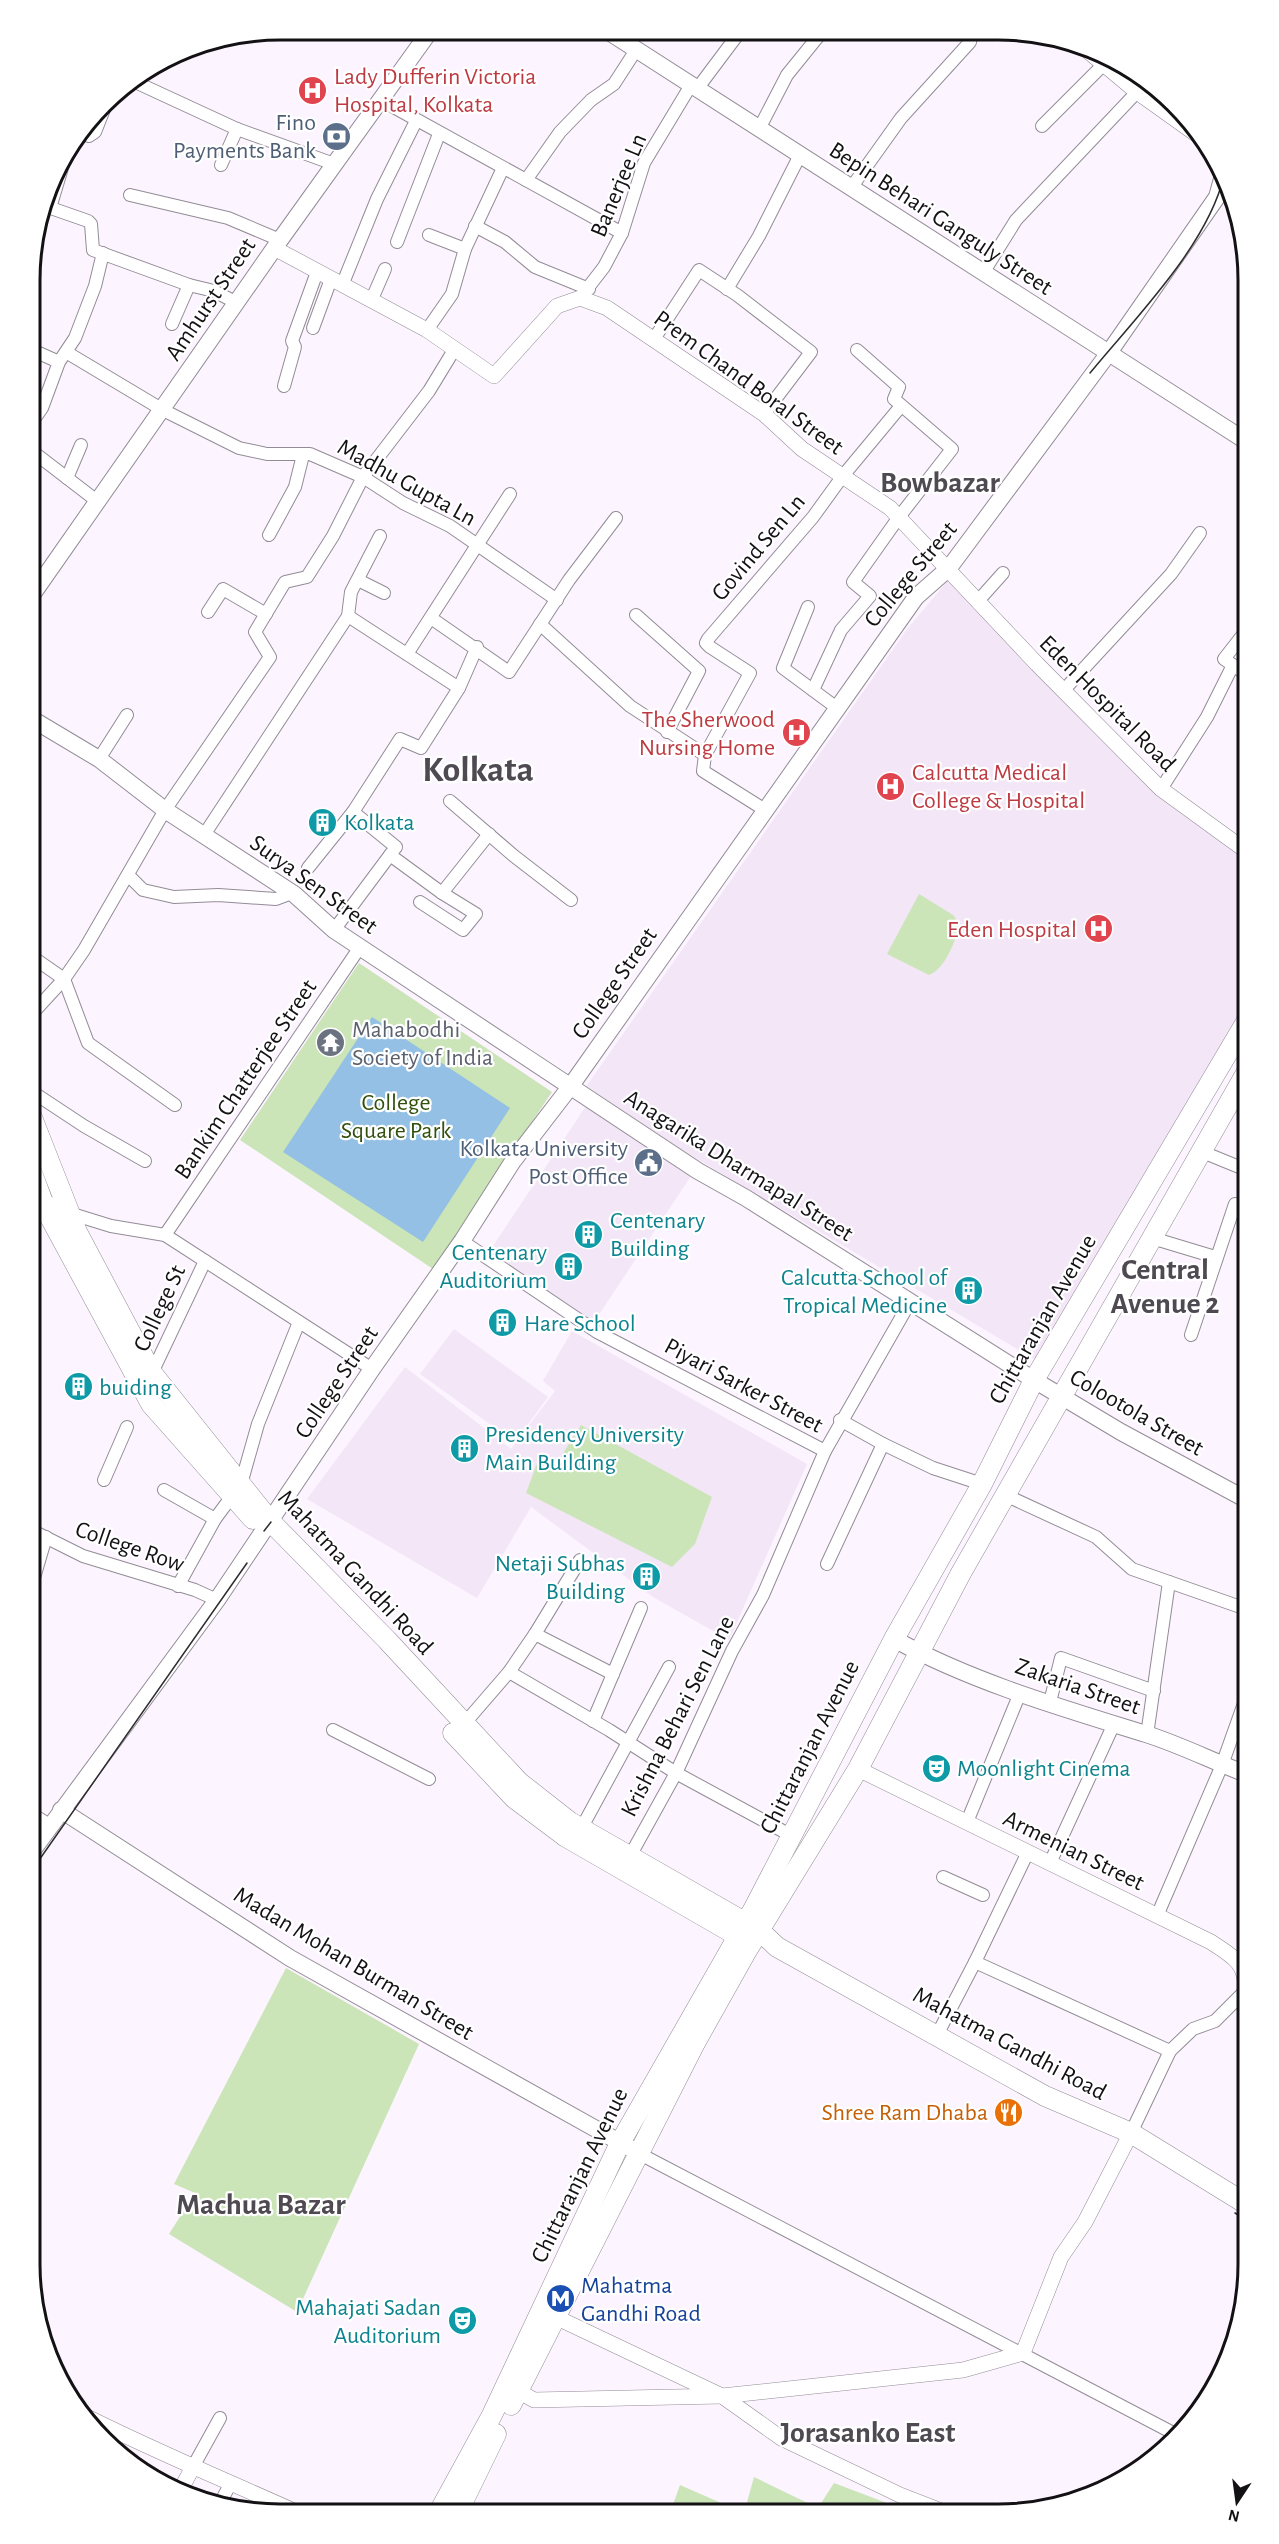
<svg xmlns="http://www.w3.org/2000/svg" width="1279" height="2544" font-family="'Alegreya Sans',sans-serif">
<rect width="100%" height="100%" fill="#fcf4fe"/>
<!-- built -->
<g fill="#f3e6f7">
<path d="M951 577 1172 801 1249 858V1010L1039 1362 583 1091 908 628Z"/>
<path d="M586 1106 691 1176 594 1322 489 1252Z"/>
<path d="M454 1329 548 1397 515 1442 420 1374Z"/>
<path d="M572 1331 807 1464 729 1640 653 1597 531 1507 477 1598 307 1499 405 1367 511 1449 555 1391 543 1381Z"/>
</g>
<!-- green -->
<g fill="#cbe5b8">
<path d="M919 894 953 915 959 923C957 939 945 969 929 975L887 954Z"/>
<path d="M359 963 552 1092 433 1269 240 1140Z"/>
<path d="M581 1425 712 1497 695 1544 672 1567 526 1493 538 1461 553 1469Z"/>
<path d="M286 1968 419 2044 297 2312 169 2234 195 2193 174 2184Z"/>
<path d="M754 2477 818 2508 834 2483 916 2514 670 2513 680 2485 744 2513Z"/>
</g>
<!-- water -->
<path fill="#93c0e4" d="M372 1017 510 1108 423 1242 283 1152Z"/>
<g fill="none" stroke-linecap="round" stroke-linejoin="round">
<defs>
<g id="minor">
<path d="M133 81 237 129 334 164"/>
<path d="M697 89 739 33"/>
<path d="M381 100 622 233"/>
<path d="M1042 126 1103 65"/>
<path d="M759 129 787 75 821 33"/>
<path d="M83 134 89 136 95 132 107 102"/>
<path d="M221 165 237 129"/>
<path d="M526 180 560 132 591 100 614 84 636 50"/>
<path d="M851 188 901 118 970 42 971 34"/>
<path d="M130 195 228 218 280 240"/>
<path d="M45 206 88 221 91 224 93 250 189 285 214 291 237 303"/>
<path d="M50 208 65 158"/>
<path d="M475 226 505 242 535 267 589 289"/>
<path d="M429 235 465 249"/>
<path d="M397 242 439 134"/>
<path d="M983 273 1016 220 1137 92"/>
<path d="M343 283 377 199 416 121"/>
<path d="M727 289 759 236 800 155"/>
<path d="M580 298 604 267 622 233 644 163 691 85"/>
<path d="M372 299 385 269"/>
<path d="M172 324 189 285"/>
<path d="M313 328 331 279"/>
<path d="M427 330 452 294 465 249 503 168"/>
<path d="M654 339 699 270 737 295 811 352 764 414"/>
<path d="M32 350 59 362"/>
<path d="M66 352 163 410 239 448 267 454H310L363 477 403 503 450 526 557 600"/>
<path d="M284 386 295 347 292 341 317 272"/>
<path d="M32 422 42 408 59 362 75 338 95 286 103 253"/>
<path d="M32 451 97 501"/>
<path d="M67 478 81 445"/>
<path d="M269 535 295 487 303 455"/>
<path d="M358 580 384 593"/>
<path d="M978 601 1003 573"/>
<path d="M808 607 783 668 837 708"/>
<path d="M208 612 223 589 266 614"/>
<path d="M636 615 699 671 667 732"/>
<path d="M348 616 459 688"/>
<path d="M431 618 509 672 569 580 616 518"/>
<path d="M540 624 630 706 705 755 703 771 765 810"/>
<path d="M407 654 510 494"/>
<path d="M1249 676 1224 659 1249 627"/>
<path d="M813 690 841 630 870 596 853 582 899 517 952 449 894 399 899 387 857 350"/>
<path d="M1063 691 1171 574 1200 533"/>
<path d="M705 755 750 673 710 647 706 643 708 639 813 517 842 477 901 406"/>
<path d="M99 759 127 715"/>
<path d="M1161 789 1207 717 1233 665"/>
<path d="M450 801 514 856 571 900"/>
<path d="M204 835 348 616 351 592 380 536"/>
<path d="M390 855 442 893 489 834"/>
<path d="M308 868 353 812 400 739 421 748 459 688 477 647"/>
<path d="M128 875 143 890 174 897 218 895 276 899 292 893"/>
<path d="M420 902 463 930 476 914 442 893"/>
<path d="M334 930 396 847 353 812"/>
<path d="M31 956 64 979 88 1043 175 1105"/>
<path d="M31 1015 64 979 84 950 165 810 270 657 255 632 285 582 307 577 333 536 363 477 429 391 454 350"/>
<path d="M31 1091 84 1126 145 1161"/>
<path d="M1200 1151 1249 1171"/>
<path d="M41 1198 69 1213 111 1226 165 1235 372 1369"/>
<path d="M165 1235 360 947"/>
<path d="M1152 1238 1215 1257"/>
<path d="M462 1241 597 1332 825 1451"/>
<path d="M1191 1335 1235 1204 1249 1207"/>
<path d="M150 1377 205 1261"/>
<path d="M883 1444 933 1468 982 1484"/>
<path d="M104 1480 127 1427"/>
<path d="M164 1490 215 1519 178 1586"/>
<path d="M1005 1495 1096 1537 1132 1569 1249 1610"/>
<path d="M215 1519 241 1484 258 1424 299 1322"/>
<path d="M31 1530 83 1556 195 1590 217 1600"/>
<path d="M827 1564 883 1444 840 1420"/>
<path d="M31 1588 46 1537"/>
<path d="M535 1634 613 1674"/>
<path d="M509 1672 609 1730 676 1773 792 1836"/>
<path d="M1050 1702 1061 1658 1154 1691"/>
<path d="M593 1721 641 1608"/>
<path d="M464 1724 509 1672 535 1634 580 1560"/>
<path d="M333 1730 429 1779"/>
<path d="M1147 1735 1169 1582"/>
<path d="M967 1822 1020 1693"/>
<path d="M581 1829 669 1667"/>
<path d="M630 1856 676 1773 732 1651 763 1595 825 1451 910 1302"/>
<path d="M1050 1863 1113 1726"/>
<path d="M943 1877 983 1895"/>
<path d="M1157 1916 1222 1765 1248 1692"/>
<path d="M975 1962 1028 1852"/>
<path d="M937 2035 975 1962 1170 2051"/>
<path d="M1131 2133 1170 2051 1193 2029 1215 2021 1246 1990"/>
<path d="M640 2154 1177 2435"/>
<path d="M194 2465 220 2418"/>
<path d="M220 2503 231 2483"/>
</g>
<g id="tertiary">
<path d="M1083 47 1137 92 1207 142"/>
<path d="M274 248 427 330 494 376 557 306 580 298 607 308 764 414 802 449 890 508 1037 664 1161 789 1249 853"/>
<path d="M858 1769 1211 1942C1232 1956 1246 1962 1246 1990L1249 1991"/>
<path d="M547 2313 722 2396 781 2438 900 2495 949 2514"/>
<path d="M512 2384 518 2391 534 2400 722 2396 963 2370 1023 2353 1061 2257 1085 2222 1131 2133"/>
<path d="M83 2415C152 2450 225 2480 296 2512"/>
<path d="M180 2491 194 2465"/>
</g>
<g id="secondary">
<path d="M609 32 1249 443"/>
<path d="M32 595 280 240 430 31"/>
<path d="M32 719 99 759 165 810 294 894 334 930 698 1171 746 1198 1034 1380 1121 1432 1249 1501"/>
<path d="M894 1639C972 1682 1062 1708 1146 1734 1181 1745 1214 1762 1249 1775"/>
<path d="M61 1810 290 1958 630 2148"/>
<path d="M30 1815 49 1827"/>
<path d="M30 1854 217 1600 372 1369 462 1241 513 1161 570 1087 916 597 949 568 1108 354 1217 197 1223 175"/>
</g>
<g id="primary">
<path d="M31 1115 77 1232 152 1373 271 1522 387 1640 519 1782 570 1822 760 1931 777 1947 1045 2096 1131 2133 1248 2205"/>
<path d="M31 1170 45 1208 151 1404 253 1519"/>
<path d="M453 1733 514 1798 566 1837 750 1943"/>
<path d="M511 2405 695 2043 746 1952 858 1769 961 1573 1249 1068"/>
<path d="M439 2512 492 2415 620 2143 753 1910 894 1639 982 1484 1034 1380 1249 1017"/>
<path d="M458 2512 496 2434"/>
</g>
</defs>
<!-- minor casing -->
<use href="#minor" stroke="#938c96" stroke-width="14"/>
<!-- tertiary casing -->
<use href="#tertiary" stroke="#938c96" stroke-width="16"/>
<!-- secondary casing -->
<use href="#secondary" stroke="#938c96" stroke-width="18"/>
<!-- primary casing -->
<use href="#primary" stroke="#938c96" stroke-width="21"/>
<!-- minor -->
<use href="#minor" stroke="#fff" stroke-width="12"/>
<!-- tertiary -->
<use href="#tertiary" stroke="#fff" stroke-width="15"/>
<!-- secondary -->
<use href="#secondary" stroke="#fff" stroke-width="16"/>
<!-- primary -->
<use href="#primary" stroke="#fff" stroke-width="20"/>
<!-- tram -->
<g stroke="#2e2c2f" stroke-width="1.5">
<path d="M1090 373C1136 317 1207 246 1224 176"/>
<path d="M264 1531 271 1522"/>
<path d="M30 1873 247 1563"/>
<path d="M1235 2213 1248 2221"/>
</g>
</g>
<!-- icons -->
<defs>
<symbol id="hospital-disc" viewBox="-11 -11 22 22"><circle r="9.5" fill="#e0444e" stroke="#fff"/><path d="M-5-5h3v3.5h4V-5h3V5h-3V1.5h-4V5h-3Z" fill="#fff"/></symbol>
<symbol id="bank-disc" viewBox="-11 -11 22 22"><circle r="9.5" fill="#5c6f8a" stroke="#fff"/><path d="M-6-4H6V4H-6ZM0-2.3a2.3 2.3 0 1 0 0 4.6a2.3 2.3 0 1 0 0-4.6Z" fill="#fff"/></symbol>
<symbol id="building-disc" viewBox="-11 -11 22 22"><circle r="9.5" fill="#0f9aa8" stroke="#fff"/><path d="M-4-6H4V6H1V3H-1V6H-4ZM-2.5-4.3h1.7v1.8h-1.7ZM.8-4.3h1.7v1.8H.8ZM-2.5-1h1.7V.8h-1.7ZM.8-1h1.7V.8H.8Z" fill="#fff"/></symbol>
<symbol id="temple-disc" viewBox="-11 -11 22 22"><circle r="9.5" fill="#6b7280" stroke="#fff"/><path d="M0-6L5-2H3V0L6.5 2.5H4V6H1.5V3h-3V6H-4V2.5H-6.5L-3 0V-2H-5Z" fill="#fff"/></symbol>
<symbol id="civic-disc" viewBox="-11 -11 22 22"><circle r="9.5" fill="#5c6f8a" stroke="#fff"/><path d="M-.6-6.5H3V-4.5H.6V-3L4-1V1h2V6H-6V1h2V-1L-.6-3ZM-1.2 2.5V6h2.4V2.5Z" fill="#fff"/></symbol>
<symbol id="theatre-disc" viewBox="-11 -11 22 22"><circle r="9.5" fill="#0f9aa8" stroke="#fff"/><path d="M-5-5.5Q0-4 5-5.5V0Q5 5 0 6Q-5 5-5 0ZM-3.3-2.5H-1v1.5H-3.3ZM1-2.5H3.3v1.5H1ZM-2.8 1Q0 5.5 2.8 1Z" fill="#fff"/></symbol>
<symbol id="restaurant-disc" viewBox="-11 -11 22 22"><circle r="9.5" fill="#e8710a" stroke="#fff"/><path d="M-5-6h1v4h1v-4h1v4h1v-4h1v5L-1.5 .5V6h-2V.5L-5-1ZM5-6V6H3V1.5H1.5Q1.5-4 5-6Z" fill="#fff"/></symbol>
<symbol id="metro-disc" viewBox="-11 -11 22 22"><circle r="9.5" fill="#1a4fb4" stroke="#fff"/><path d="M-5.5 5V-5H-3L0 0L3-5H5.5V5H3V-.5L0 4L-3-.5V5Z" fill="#fff"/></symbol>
</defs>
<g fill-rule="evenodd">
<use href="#hospital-disc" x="296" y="74" width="33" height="33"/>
<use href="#bank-disc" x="320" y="120" width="33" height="33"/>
<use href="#hospital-disc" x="780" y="716" width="33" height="33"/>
<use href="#hospital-disc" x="874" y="770" width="33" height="33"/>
<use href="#building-disc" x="306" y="806" width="33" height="33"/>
<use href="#hospital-disc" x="1082" y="912" width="33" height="33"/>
<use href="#temple-disc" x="314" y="1026" width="33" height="33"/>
<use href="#civic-disc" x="632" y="1146" width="33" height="33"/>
<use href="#building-disc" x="572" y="1218" width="33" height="33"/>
<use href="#building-disc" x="552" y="1250" width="33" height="33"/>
<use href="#building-disc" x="952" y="1274" width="33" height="33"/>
<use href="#building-disc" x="486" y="1306" width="33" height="33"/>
<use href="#building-disc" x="62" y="1370" width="33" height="33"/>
<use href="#building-disc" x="448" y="1432" width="33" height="33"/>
<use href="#building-disc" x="630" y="1560" width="33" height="33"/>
<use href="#theatre-disc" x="920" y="1752" width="33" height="33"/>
<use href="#restaurant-disc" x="992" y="2096" width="33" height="33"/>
<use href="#metro-disc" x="544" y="2282" width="33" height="33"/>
<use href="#theatre-disc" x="446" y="2304" width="33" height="33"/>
</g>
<g text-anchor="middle" stroke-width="4.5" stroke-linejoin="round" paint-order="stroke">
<!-- health labels -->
<g font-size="24" fill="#be3a42" stroke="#fff" text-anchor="start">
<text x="334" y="84">Lady Dufferin Victoria<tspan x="334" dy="28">Hospital, Kolkata</tspan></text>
<text x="775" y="727" text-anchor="end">The Sherwood<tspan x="775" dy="28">Nursing Home</tspan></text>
<text x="912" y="780">Calcutta Medical<tspan x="912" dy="28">College &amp; Hospital</tspan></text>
<text x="1077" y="937" text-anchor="end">Eden Hospital</text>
</g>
<!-- service labels -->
<g font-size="24" fill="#4e5e75" stroke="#fff" text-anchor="end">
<text x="316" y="130">Fino<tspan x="316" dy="28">Payments Bank</tspan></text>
<text x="628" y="1156">Kolkata University<tspan x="628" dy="28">Post Office</tspan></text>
</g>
<!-- street labels -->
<g font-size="24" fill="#131114" stroke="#fff">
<text transform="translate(618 185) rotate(-67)" y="8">Banerjee Ln</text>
<text transform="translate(941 218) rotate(33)" y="8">Bepin Behari Ganguly Street</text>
<text transform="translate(210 299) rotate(-56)" y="8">Amhurst Street</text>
<text transform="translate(749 382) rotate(36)" y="8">Prem Chand Boral Street</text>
<text transform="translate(407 482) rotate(29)" y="8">Madhu Gupta Ln</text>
<text transform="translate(758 547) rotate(-50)" y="8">Govind Sen Ln</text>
<text transform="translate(910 574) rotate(-50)" y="8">College Street</text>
<text transform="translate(1108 703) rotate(45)" y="8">Eden Hospital Road</text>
<text transform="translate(314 884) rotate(36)" y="8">Surya Sen Street</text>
<text transform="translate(614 983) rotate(-55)" y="8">College Street</text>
<text transform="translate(245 1079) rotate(-56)" y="8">Bankim Chatterjee Street</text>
<text transform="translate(739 1165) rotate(32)" y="8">Anagarika Dharmapal Street</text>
<text transform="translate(159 1308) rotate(-65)" y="8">College St</text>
<text transform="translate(1042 1319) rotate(-60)" y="8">Chittaranjan Avenue</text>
<text transform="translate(336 1382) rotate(-56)" y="8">College Street</text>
<text transform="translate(744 1385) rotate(28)" y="8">Piyari Sarker Street</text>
<text transform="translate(1137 1412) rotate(30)" y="8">Colootola Street</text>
<text transform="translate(130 1546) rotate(19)" y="8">College Row</text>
<text transform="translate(356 1572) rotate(47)" y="8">Mahatma Gandhi Road</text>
<text transform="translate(1078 1686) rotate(19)" y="8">Zakaria Street</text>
<text transform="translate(677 1716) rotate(-63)" y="8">Krishna Behari Sen Lane</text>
<text transform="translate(809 1747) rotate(-63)" y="8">Chittaranjan Avenue</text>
<text transform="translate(1074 1850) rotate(26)" y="8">Armenian Street</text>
<text transform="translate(354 1963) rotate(31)" y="8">Madan Mohan Burman Street</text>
<text transform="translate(1010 2043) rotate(28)" y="8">Mahatma Gandhi Road</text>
<text transform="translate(579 2175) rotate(-64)" y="8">Chittaranjan Avenue</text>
</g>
<!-- culture labels -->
<g font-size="24" fill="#0d838f" stroke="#fff" text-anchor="start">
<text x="344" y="830">Kolkata</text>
<text x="610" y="1228">Centenary<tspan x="610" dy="28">Building</tspan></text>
<text x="547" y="1260" text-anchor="end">Centenary<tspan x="547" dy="28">Auditorium</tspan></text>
<text x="947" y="1285" text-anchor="end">Calcutta School of<tspan x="947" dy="28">Tropical Medicine</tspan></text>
<text x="524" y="1331">Hare School</text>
<text x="99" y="1395">buiding</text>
<text x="485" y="1442">Presidency University<tspan x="485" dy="28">Main Building</tspan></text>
<text x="625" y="1571" text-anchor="end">Netaji Subhas<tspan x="625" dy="28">Building</tspan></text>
<text x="957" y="1776">Moonlight Cinema</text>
<text x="441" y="2315" text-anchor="end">Mahajati Sadan<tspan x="441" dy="28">Auditorium</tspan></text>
</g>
<!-- worship labels -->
<g font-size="24" fill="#5b616d" stroke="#fff" text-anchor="start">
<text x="352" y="1037">Mahabodhi<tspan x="352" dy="28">Society of India</tspan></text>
</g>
<!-- park labels -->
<g font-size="24" fill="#30500b" stroke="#fff">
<text x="396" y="1110">College<tspan x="396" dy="28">Square Park</tspan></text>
</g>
<!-- food labels -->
<g font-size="24" fill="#c56008" stroke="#fff" text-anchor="end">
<text x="988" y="2120">Shree Ram Dhaba</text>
</g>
<!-- transit labels -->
<g font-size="24" fill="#164399" stroke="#fff" text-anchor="start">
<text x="581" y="2293">Mahatma<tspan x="581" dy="28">Gandhi Road</tspan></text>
</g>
<!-- district labels -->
<g font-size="30" font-weight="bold" fill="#4f4951" stroke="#fff">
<text x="940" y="492">Bowbazar</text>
<text x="1165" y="1279">Central<tspan x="1165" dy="34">Avenue 2</tspan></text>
<text x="261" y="2214">Machua Bazar</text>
<text x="868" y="2442">Jorasanko East</text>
</g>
<!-- town labels -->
<g font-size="36" font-weight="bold" fill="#4f4951" stroke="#fff">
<text x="478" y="781">Kolkata</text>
</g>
</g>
<!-- crop -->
<path d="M0 0H1279V2544H0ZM280 40H998A240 240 0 0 1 1238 280V2264A240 240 0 0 1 998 2504H280A240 240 0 0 1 40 2264V280A240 240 0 0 1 280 40Z" fill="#fff" fill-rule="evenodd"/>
<path fill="none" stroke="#131114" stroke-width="3" d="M280 40H998A240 240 0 0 1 1238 280V2264A240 240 0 0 1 998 2504H280A240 240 0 0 1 40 2264V280A240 240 0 0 1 280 40Z"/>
<!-- north arrow -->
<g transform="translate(1237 2502) rotate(193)" stroke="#ffffff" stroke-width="4.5" paint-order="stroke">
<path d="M0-4.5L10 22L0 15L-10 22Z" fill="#131114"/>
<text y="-9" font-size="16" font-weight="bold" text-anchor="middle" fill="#131114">N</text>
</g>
</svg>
